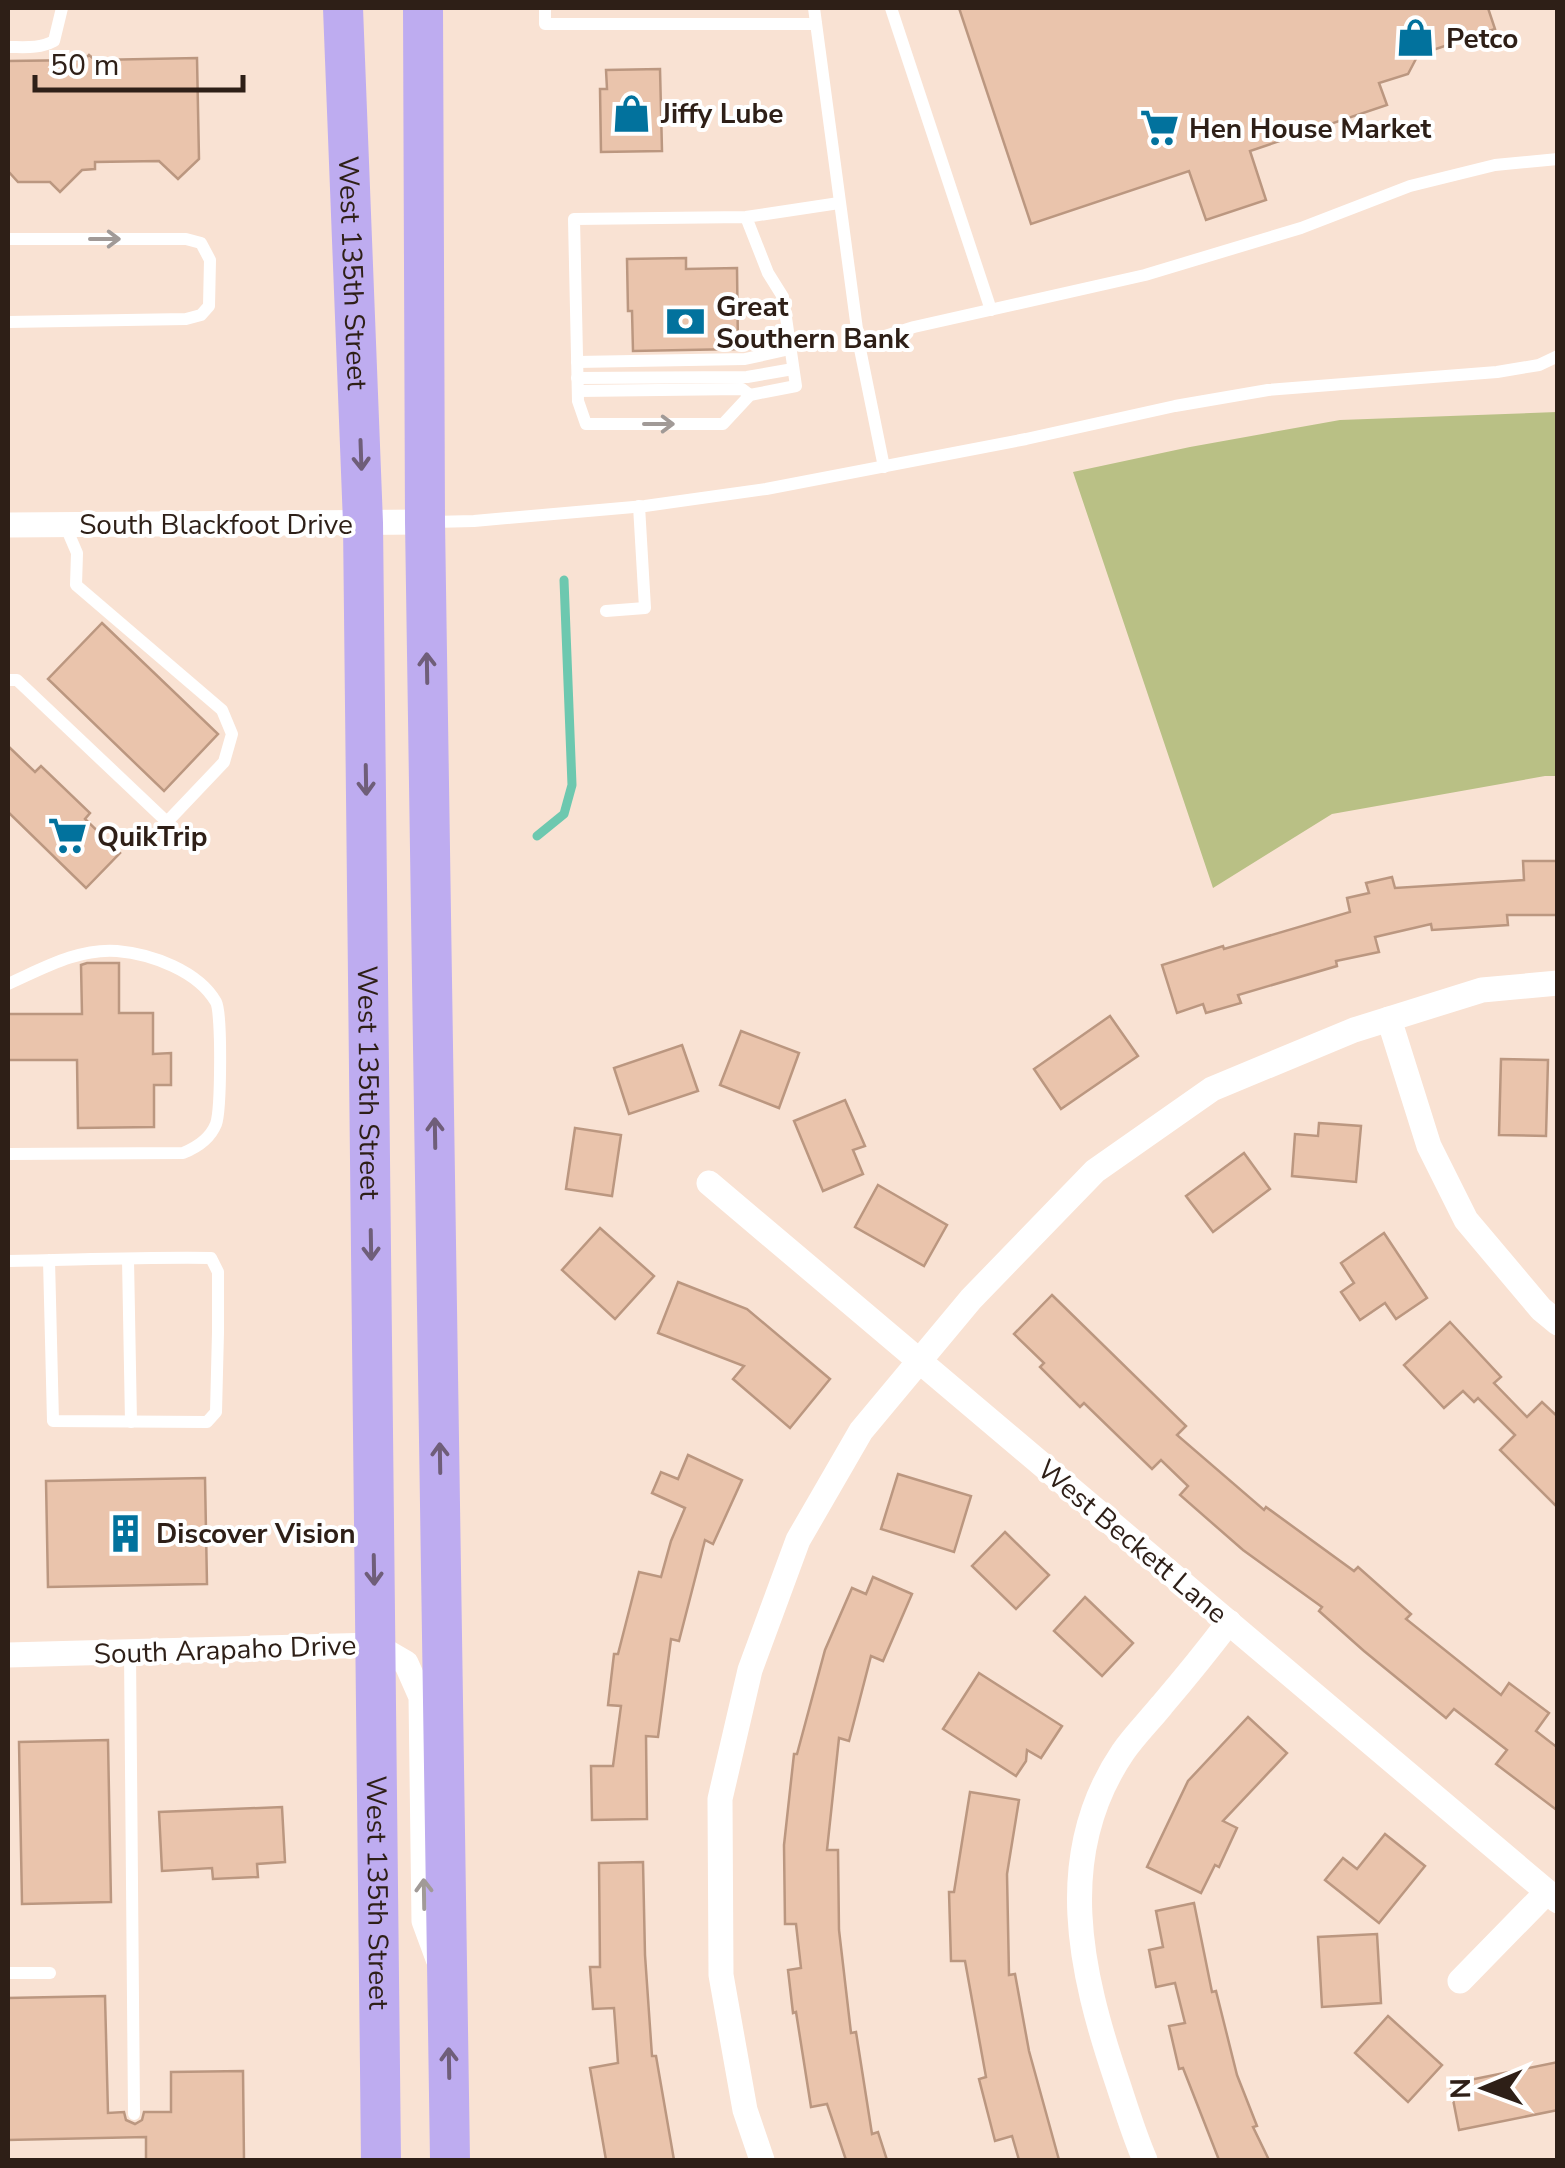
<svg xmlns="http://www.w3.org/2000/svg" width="1565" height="2168" font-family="'Nunito Sans',sans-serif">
<rect width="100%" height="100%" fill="#f9e2d3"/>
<!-- green -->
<path fill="#b9c085" d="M1557 412V776H1545L1332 814 1213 888 1073 472 1190 447 1340 420Z"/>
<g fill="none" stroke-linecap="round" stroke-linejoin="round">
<!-- stream -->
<path stroke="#6dc8af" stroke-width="9" d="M537 836 564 814 572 785 564 580"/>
</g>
<!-- building -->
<g fill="#eac4ac" stroke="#bb9780" stroke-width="2.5">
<path d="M959 8H1488L1495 29 1418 55 1408 74 1379 83 1387 105 1250 151 1266 200 1206 220 1189 171 1031 224Z"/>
<path d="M89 55 95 60 197 58 199 159 178 179 159 161 95 162V169L82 170 60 192 50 182H18L8 171V61L84 60Z"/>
<path d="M660 69 662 151 601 152 600 89H607L606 70Z"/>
<path d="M686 258V269L737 268 738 349 633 351 632 311H628L627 259Z"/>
<path d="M102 623 218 734 164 791 48 679Z"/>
<path d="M8 746 35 772 41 766 90 813 85 819 120 853 86 888 8 812Z"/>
<path d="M1523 861H1558V915H1507L1508 925 1432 930 1431 924 1375 937 1379 952 1336 961 1337 966 1238 995 1241 1003 1206 1013 1203 1004 1177 1013 1162 965 1223 946 1224 949 1350 912 1347 898 1369 893 1366 883 1392 877 1395 888 1524 880Z"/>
<path d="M87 963H119V1013H153V1054L171 1053V1085H154V1127L78 1128 77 1060H8V1014H82L81 965Z"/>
<path d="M1110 1016 1138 1056 1061 1109 1034 1069Z"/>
<path d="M741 1031 799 1053 779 1108 720 1085Z"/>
<path d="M682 1045 698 1091 629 1114 614 1068Z"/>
<path d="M1501 1059 1548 1060 1546 1136 1499 1135Z"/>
<path d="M845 1100 865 1146 853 1150 863 1174 823 1191 794 1121Z"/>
<path d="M1319 1123 1361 1126 1356 1182 1292 1176 1295 1134 1318 1136Z"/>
<path d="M575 1128 621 1135 612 1196 566 1189Z"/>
<path d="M1244 1153 1270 1189 1213 1232 1186 1196Z"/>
<path d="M878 1185 947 1225 924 1266 855 1227Z"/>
<path d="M600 1228 654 1276 615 1319 562 1270Z"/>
<path d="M1384 1233 1427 1298 1396 1319 1385 1303 1360 1320 1341 1292 1354 1283 1341 1263Z"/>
<path d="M678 1282 747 1309 830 1379 790 1428 733 1379 744 1366 658 1333Z"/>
<path d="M1052 1295 1186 1426 1177 1435 1264 1510 1266 1507 1354 1571 1358 1567 1411 1614 1406 1619 1501 1695 1509 1683 1549 1713 1536 1731 1558 1748V1811L1496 1764 1507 1750 1454 1709 1446 1718 1364 1651 1319 1611 1322 1607 1243 1550 1180 1495 1188 1486 1161 1460 1152 1469 1084 1403 1080 1407 1040 1367 1044 1363 1014 1334Z"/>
<path d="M1450 1322 1501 1377 1494 1383 1527 1417 1542 1402 1558 1417V1508L1500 1450 1515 1435 1478 1398 1474 1402 1463 1391 1444 1408 1404 1365Z"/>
<path d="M688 1455 742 1480 713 1544 705 1540 679 1641 671 1639 658 1737 646 1736 647 1819 592 1820 591 1766H613L621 1706 608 1705 614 1654H618L639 1572 661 1577 671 1541 685 1508 652 1493 661 1472 678 1479Z"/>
<path d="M898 1474 971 1496 954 1552 881 1529Z"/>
<path d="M205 1478 207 1584 48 1587 46 1481Z"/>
<path d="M1005 1532 1049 1575 1016 1609 972 1566Z"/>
<path d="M873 1577 912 1594 883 1661 871 1656 849 1741 839 1738 827 1850H838L839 1930 851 2033 856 2032 872 2134 878 2132 887 2160H846L827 2104 811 2107 796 2012 793 2013 788 1970 801 1968 796 1924H785L784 1845 794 1754H797L825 1650 852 1588 866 1594Z"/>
<path d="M1085 1597 1133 1643 1102 1676 1054 1631Z"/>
<path d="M979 1673 1062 1726 1041 1758 1027 1750 1026 1761 1016 1776 943 1729Z"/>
<path d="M1248 1717 1287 1753 1223 1821 1237 1828 1219 1867 1215 1865 1201 1893 1147 1867 1188 1781Z"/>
<path d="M108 1740 111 1902 22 1904 19 1742Z"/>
<path d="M970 1792 1019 1800 1007 1874 1009 1975 1015 1974 1029 2051 1059 2160H1019L1012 2136 995 2141 979 2079 986 2077 965 1961H951L949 1892H954Z"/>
<path d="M282 1807 285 1862 257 1864 258 1877 213 1879 212 1868 162 1871 159 1812Z"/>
<path d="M1385 1834 1425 1866 1379 1923 1325 1880 1343 1858 1357 1869Z"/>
<path d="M643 1862 645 1955 652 2056H656L674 2160H606L590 2068 618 2063 614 2008 593 2009 590 1967H600L599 1863Z"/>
<path d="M1194 1903 1212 1992 1216 1991 1237 2075 1257 2126 1253 2127 1269 2160H1219L1183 2068 1179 2069 1169 2026 1185 2023 1175 1983 1156 1987 1149 1950 1163 1947 1156 1911Z"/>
<path d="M1377 1934 1381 2003 1322 2007 1318 1937Z"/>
<path d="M105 1996 108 2113 124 2112 126 2120 135 2124 142 2120 144 2112H171V2072L243 2071 244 2160H146V2137L8 2140V1998Z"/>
<path d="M1388 2016 1442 2065 1408 2102 1355 2053Z"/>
<path d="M1558 2062V2110L1459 2130 1450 2084Z"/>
</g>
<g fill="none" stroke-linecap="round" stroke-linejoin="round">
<!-- lane -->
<g stroke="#fff" stroke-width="12">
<path d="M545 8V24H816"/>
<path d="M814 8 859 344 884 467"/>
<path d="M891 8 991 310"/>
<path d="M8 47C24 47 39 49 54 41L62 8"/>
<path d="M746 217 768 273 783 297 796 386 750 395 723 424H586L578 401 574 219 746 217 839 203"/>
<path d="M8 239H186L201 243 210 260 209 306 201 315 186 319 8 322"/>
<path d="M859 344 914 327 1145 275 1301 228 1410 186 1495 165 1558 159"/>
<path d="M577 362 745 359 790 349"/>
<path d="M577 378 747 377 793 369"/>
<path d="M578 391 742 389 750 395"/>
<path d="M432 522 474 521 645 506 766 489 1026 439 1175 406 1268 390 1497 372 1539 365 1558 356"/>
<path d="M606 611 645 608 639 506"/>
<path d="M8 680H17L167 822 224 762 232 734 222 710 76 585 77 553 65 525"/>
<path d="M8 984C42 969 78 948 117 951 152 954 198 971 216 1002 222 1013 221 1110 216 1124 210 1139 198 1147 183 1153L8 1154"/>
<path d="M128 1259 131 1422"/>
<path d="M8 1261C75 1260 143 1257 211 1258L218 1272V1332L216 1412 207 1422 53 1421 49 1260"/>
<path d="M130 1652 134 2114"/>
<path d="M8 1973H50"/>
</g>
<!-- street -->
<g stroke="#fff" stroke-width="25">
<path d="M8 525 425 522"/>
<path d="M1389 1019 1429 1146 1466 1220 1541 1309 1558 1323"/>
<path d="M709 1183 1558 1901"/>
<path d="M8 1655 375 1645 406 1663 421 1697 424 1921 438 1959"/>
<path d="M1460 1981 1547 1892"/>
<path d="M762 2160 745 2110 721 1975 720 1799 750 1670 798 1540 861 1431 971 1299 1095 1171 1212 1089 1354 1030 1482 990 1558 983"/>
<path d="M1145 2160C1134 2135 1126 2108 1117 2081 1080 1972 1053 1855 1123 1752 1134 1736 1149 1721 1162 1705 1185 1678 1207 1651 1229 1622"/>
</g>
<!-- primary -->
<g stroke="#beacf0" stroke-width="40">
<path id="s1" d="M343 8 363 523 381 2160"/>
<path d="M423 8 425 522 450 2160"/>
</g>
</g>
<!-- one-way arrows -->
<defs><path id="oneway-shaft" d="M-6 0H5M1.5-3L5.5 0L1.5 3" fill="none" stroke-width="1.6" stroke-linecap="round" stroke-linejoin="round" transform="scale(2.5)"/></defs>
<g stroke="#a19a97">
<use href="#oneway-shaft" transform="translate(105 239)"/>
<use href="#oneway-shaft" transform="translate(659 424)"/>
<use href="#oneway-shaft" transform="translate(424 1894) rotate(-91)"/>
</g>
<g stroke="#6f5e79">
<use href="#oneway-shaft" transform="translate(361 455) rotate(88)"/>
<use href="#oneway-shaft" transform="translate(427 668) rotate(-91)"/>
<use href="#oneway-shaft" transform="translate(366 780) rotate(89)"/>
<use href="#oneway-shaft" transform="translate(435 1133) rotate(-91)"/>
<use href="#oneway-shaft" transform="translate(371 1245) rotate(89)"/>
<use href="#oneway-shaft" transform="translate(440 1458) rotate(-91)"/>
<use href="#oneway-shaft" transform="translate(374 1570) rotate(89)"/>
<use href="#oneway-shaft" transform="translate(449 2063) rotate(-91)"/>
</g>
<!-- icons -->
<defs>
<symbol id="shop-bare" viewBox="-9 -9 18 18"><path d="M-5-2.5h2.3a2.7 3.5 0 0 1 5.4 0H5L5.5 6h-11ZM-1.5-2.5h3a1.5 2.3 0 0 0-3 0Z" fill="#02729d" stroke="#fff" stroke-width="2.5" paint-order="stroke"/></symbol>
<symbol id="supermarket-bare" viewBox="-9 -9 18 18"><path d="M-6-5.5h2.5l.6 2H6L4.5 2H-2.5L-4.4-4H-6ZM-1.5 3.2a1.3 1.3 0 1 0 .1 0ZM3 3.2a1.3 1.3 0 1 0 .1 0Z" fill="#02729d" stroke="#fff" stroke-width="2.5" paint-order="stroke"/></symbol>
<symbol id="bank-bare" viewBox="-9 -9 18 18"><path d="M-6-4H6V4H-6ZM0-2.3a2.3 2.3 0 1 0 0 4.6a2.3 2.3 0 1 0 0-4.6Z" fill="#02729d" stroke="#fff" stroke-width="2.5" paint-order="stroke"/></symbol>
<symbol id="building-bare" viewBox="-9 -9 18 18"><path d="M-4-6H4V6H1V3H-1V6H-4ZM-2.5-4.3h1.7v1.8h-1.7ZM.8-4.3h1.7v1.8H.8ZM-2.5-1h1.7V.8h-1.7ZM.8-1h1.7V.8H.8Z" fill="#02729d" stroke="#fff" stroke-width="2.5" paint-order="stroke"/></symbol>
</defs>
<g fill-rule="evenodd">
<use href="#shop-bare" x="1388" y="10" width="55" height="55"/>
<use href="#shop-bare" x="604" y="86" width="55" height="55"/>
<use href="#supermarket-bare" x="1132" y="100" width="55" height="55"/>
<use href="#bank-bare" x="658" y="294" width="55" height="55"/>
<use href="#supermarket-bare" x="40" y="808" width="55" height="55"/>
<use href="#building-bare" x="98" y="1506" width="55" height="55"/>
</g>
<g text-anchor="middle" stroke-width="8" stroke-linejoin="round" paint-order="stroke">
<!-- poi labels -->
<g font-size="28" font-weight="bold" fill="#2e1f17" stroke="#fff" text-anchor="start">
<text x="1446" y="48">Petco</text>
<text x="661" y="123">Jiffy Lube</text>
<text x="1189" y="138">Hen House Market</text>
<text x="716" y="316">Great<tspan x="716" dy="32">Southern Bank</tspan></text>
<text x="97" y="846">QuikTrip</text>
<text x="156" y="1543">Discover Vision</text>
</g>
<!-- street labels -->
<g font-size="28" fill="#2e1f17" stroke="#fff">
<text dy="10" stroke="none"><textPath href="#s1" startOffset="265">West 135th Street</textPath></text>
<text x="216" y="534">South Blackfoot Drive</text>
<text dy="10" stroke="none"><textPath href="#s1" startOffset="1075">West 135th Street</textPath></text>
<text transform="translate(1133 1541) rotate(40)" y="10">West Beckett Lane</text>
<text transform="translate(225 1649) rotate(-2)" y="10">South Arapaho Drive</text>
<text dy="10" stroke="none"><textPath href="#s1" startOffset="1885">West 135th Street</textPath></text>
</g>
</g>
<!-- border -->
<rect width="1565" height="2168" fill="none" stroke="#2e1f17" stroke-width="20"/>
<!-- north arrow -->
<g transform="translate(1485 2088) rotate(269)" stroke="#ffffff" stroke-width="8" paint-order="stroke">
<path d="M0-8L18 38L0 25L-18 38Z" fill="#2e1f17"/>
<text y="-15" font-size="28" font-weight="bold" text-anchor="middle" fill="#2e1f17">N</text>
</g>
<!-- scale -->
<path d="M35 75v15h208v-15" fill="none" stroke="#2e1f17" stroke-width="5"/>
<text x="50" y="75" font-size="30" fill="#2e1f17" stroke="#ffffff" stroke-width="8" paint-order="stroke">50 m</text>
</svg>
